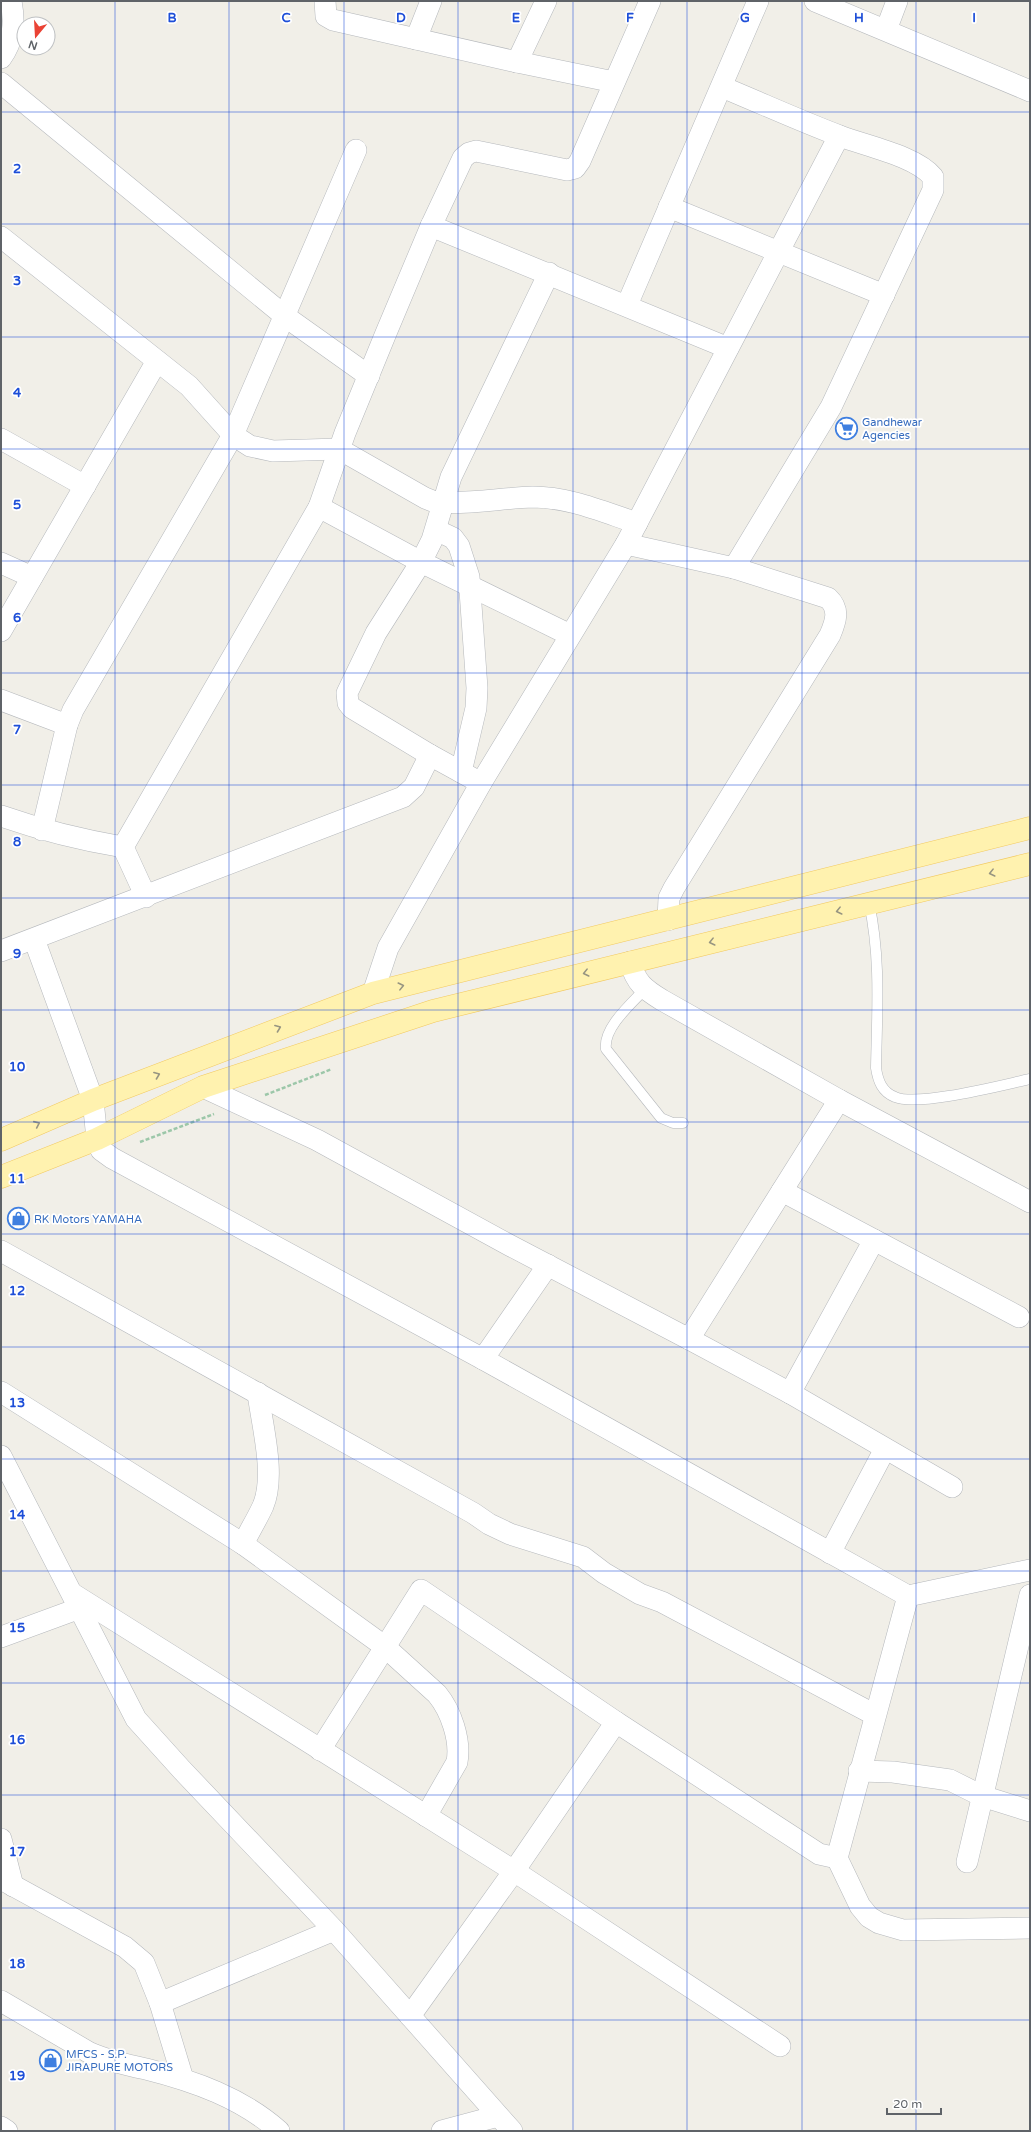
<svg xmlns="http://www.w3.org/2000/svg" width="1031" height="2132" font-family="'Varela Round',sans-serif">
<rect width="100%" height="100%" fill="#f1efe8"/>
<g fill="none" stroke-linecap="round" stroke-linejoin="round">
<defs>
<g id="lane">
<path d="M869 903C881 958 877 1013 876 1068 878 1081 882 1092 895 1097 918 1107 1002 1085 1030 1079"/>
<path d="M645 989C631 1004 603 1028 606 1049L661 1118 673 1123H683"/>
</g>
<g id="street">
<path d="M325 1 326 16 333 20 517 62"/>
<path d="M546 1 517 62 614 82"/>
<path d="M815 1 1030 91"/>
<path d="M886 30 897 1"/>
<path d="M416 39 431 1"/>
<path d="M1 58C14 40 15 22 11 1"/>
<path d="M1 83 286 317 369 376"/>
<path d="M722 87C761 103 800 121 840 136 866 146 916 156 933 177V190L831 407 734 568"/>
<path d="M669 207 884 295"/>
<path d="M431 226 728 348"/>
<path d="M1 237 189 386 233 435 250 446 273 451 339 449 425 498 435 502C468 505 501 498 533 497 569 497 603 512 637 523"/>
<path d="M627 305 758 1"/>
<path d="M1 439 85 486"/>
<path d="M319 507 421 562 570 635"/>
<path d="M436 530 453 538 459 546 469 577 477 688 476 708 461 772"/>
<path d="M626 544 734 568 828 598C840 609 836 621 830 635L674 888 669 898 668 920"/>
<path d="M1 563 32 577"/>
<path d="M1 631 157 361"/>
<path d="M1 700 67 725"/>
<path d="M430 755 352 708 348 703 347 693 376 633 421 562 432 540 451 477 549 273"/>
<path d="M1 816C41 830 81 840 123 847"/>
<path d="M42 830 67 725 73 710 233 435 356 150"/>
<path d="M146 897 123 847 319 507 345 433 386 333 431 226 463 158 469 153 476 151 567 170 575 168 580 161 650 1"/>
<path d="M34 939 93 1100 97 1139 101 1150 112 1158 483 1359 908 1596"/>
<path d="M1 951 403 797 414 787 430 755 481 783"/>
<path d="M630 962C636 983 644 989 662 1000L839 1100 1030 1202"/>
<path d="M373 993 388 948 481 783 626 544 839 136"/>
<path d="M203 1087 317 1140 511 1246 689 1339 790 1393 952 1487"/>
<path d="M782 1191 1019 1317"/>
<path d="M1 1251 473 1513 489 1524 510 1534 583 1557 604 1573 640 1594 662 1602 875 1715"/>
<path d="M689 1339 839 1100"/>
<path d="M483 1359 548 1265"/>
<path d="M1 1392 243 1544 384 1646 437 1694C451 1711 461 1740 457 1762L426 1816"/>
<path d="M790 1393 874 1240"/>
<path d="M1 1456 136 1719 182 1770 334 1930 512 2131"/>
<path d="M243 1544C249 1532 257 1519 263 1506 276 1475 262 1426 258 1393"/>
<path d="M830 1553 885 1449"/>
<path d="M1030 1570 908 1596 837 1858 860 1906 869 1917 879 1923 903 1930 1030 1928"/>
<path d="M73 1594 514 1871 780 2046"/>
<path d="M1 1637 80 1608"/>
<path d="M616 1722 819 1854 837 1858"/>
<path d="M320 1750 421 1590 616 1722 514 1871 410 2016"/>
<path d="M859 1771 893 1772 950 1780 982 1796 1030 1811"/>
<path d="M1 1839 13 1886"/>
<path d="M967 1862 1030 1595"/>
<path d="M1 1879 125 1947 144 1963 160 2003 183 2079"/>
<path d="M1 2001 90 2053C109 2061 127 2065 146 2069 194 2081 242 2098 279 2131"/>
<path d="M160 2003 334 1930"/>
<path d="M1 2127 7 2131"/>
<path d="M442 2131 498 2116"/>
</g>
<g id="primary">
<path d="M1 1140 93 1100 373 993 1030 828"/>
<path d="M1 1177 97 1139 203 1087 433 1011 1030 864"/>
</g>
</defs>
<!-- lane casing -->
<use href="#lane" stroke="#b5b8bc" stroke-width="11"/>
<!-- street casing -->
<use href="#street" stroke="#b5b8bc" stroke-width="22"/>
<!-- primary casing -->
<use href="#primary" stroke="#f2c960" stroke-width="23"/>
<!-- path -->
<g stroke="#9cc7a9" stroke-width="2.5" stroke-dasharray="4 2" stroke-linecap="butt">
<path d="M265 1095 332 1069"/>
<path d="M140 1142 214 1114"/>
</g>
<!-- lane -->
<use href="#lane" stroke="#fff" stroke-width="10"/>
<!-- street -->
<use href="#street" stroke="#fff" stroke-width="21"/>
<!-- primary -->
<use href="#primary" stroke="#fff2af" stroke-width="22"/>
</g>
<!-- one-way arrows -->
<defs><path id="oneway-chevron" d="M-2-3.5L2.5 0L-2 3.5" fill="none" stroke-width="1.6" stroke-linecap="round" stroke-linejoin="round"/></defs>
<g stroke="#979581">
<use href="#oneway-chevron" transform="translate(992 873) rotate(166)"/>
<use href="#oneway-chevron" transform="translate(839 911) rotate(166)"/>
<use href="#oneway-chevron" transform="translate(712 942) rotate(166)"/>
<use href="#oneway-chevron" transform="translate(586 973) rotate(166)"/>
<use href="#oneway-chevron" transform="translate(401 986) rotate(-14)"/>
<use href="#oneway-chevron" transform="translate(278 1028) rotate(-21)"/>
<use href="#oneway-chevron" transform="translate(157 1075) rotate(-21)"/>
<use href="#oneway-chevron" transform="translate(37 1124) rotate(-24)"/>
</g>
<!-- grid -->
<path fill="none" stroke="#1d4ed8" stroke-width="1" stroke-opacity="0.55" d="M115 1V2131M229 1V2131M344 1V2131M458 1V2131M573 1V2131M687 1V2131M802 1V2131M916 1V2131M1 112H1030M1 224H1030M1 337H1030M1 449H1030M1 561H1030M1 673H1030M1 785H1030M1 898H1030M1 1010H1030M1 1122H1030M1 1234H1030M1 1347H1030M1 1459H1030M1 1571H1030M1 1683H1030M1 1795H1030M1 1908H1030M1 2020H1030"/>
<!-- icons -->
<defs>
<symbol id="supermarket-ring" viewBox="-11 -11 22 22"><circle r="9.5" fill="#fff" stroke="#3f7fe0" stroke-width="1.5"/><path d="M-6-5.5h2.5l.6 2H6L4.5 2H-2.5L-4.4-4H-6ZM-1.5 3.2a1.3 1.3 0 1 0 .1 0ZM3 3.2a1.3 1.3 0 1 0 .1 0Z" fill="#3f7fe0"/></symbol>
<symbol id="shop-ring" viewBox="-11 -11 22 22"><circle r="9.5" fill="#fff" stroke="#3f7fe0" stroke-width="1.5"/><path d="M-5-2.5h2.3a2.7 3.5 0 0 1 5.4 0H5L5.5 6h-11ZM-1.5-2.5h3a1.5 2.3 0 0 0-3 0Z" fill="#3f7fe0"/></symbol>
</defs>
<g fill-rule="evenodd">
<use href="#supermarket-ring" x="834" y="416" width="25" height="25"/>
<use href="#shop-ring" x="6" y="1206" width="25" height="25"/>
<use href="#shop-ring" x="38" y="2048" width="25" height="25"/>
</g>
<g text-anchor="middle" stroke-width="3.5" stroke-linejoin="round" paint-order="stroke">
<!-- shop labels -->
<g font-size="11" fill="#366cbe" stroke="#fff" text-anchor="start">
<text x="862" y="426">Gandhewar<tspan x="862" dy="13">Agencies</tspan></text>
<text x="34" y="1223">RK Motors YAMAHA</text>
<text x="66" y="2058">MFCS - S.P.<tspan x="66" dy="13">JIRAPURE MOTORS</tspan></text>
</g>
</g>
<g font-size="13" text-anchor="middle" font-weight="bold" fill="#1d4ed8" stroke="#fff" stroke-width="3.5" stroke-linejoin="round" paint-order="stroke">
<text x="172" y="22">B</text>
<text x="286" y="22">C</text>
<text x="401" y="22">D</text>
<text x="516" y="22">E</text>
<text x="630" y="22">F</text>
<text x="745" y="22">G</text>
<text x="859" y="22">H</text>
<text x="974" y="22">I</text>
<text x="17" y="173">2</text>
<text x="17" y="285">3</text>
<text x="17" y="397">4</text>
<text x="17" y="509">5</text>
<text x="17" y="622">6</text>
<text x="17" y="734">7</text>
<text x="17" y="846">8</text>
<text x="17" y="958">9</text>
<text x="17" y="1071">10</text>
<text x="17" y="1183">11</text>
<text x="17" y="1295">12</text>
<text x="17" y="1407">13</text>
<text x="17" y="1519">14</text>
<text x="17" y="1632">15</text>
<text x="17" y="1744">16</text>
<text x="17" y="1856">17</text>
<text x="17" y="1968">18</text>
<text x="17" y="2080">19</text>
</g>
<!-- border -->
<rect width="1031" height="2132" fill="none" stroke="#5f6368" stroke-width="4"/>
<!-- north arrow -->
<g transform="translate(36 36) rotate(198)"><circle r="19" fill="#ffffff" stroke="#bfc1c3"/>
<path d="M0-3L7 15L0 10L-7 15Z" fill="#ea4335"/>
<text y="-6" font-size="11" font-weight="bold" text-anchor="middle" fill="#5f6368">N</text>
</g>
<!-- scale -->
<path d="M887 2108v6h54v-6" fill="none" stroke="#5f6368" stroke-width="2"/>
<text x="893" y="2108" font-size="12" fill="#5f6368" stroke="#ffffff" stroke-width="3" paint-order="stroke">20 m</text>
</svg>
